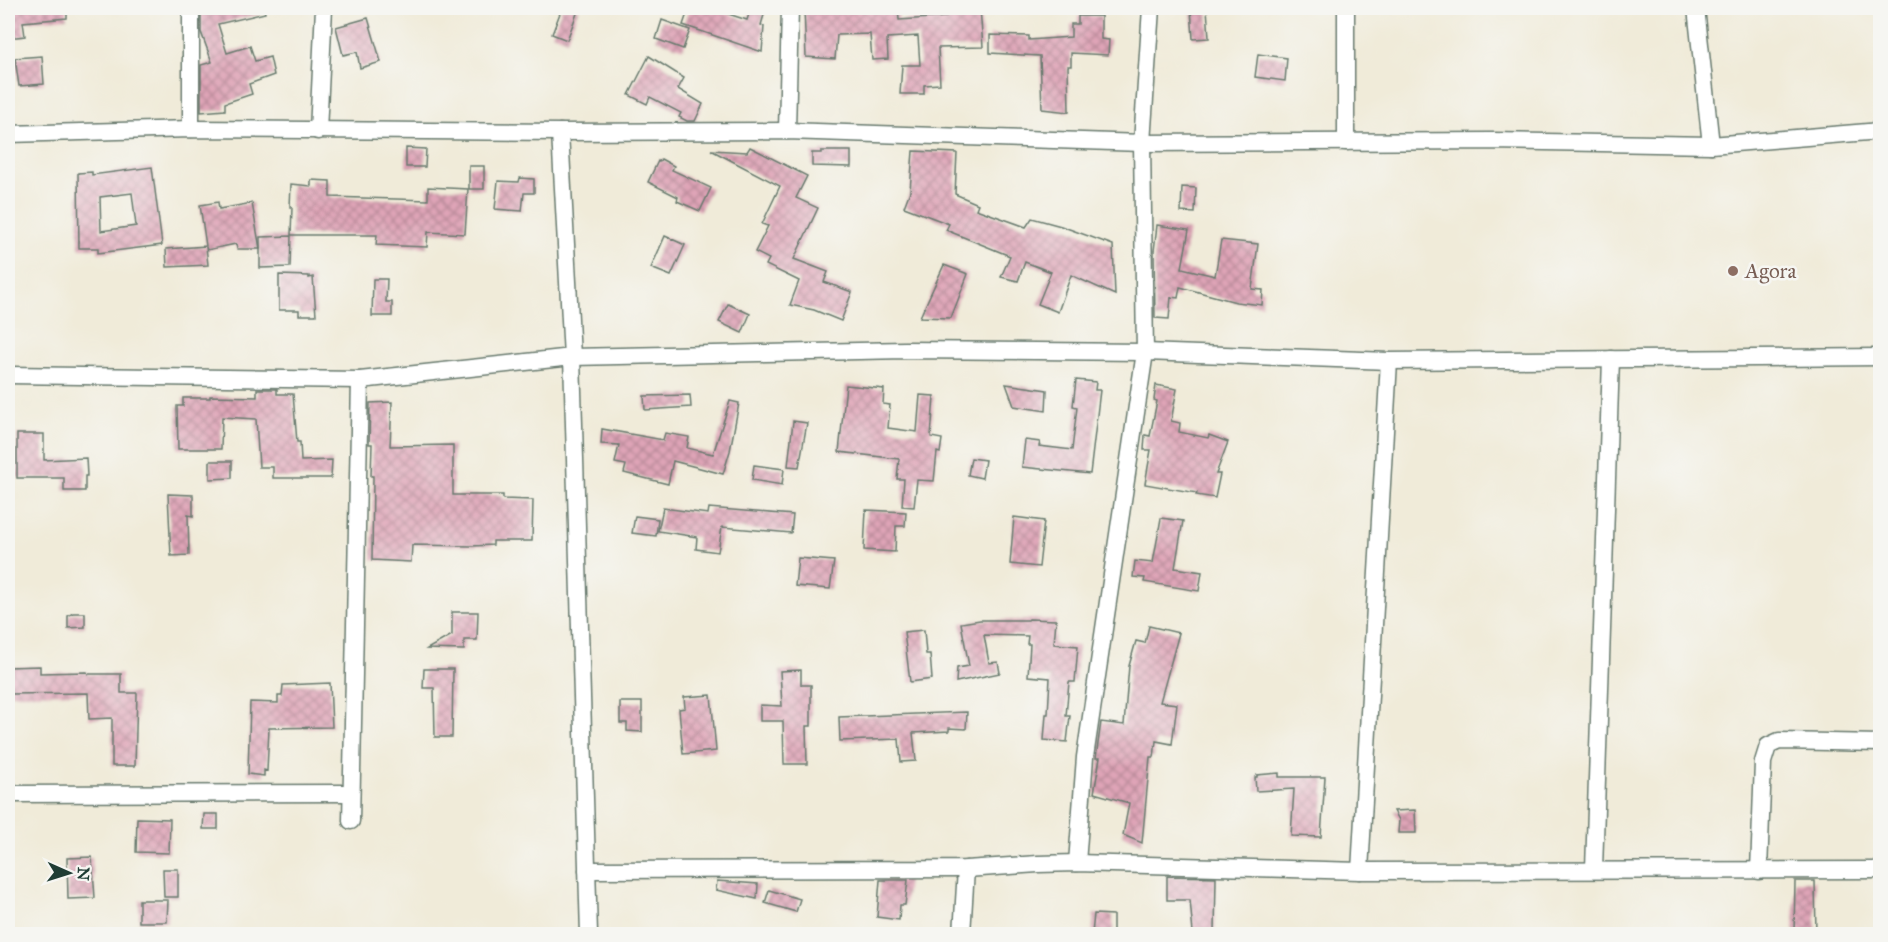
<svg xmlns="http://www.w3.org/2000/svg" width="1888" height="942" font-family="'IM FELL Great Primer',serif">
<defs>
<pattern id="building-cross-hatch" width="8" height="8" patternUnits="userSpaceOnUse" patternTransform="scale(1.5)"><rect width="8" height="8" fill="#dfa4b7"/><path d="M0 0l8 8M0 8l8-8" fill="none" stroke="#b48796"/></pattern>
</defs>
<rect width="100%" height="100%" fill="#f6f6f2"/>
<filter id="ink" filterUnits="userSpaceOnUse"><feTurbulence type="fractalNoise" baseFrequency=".0167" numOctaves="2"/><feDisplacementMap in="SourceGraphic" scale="12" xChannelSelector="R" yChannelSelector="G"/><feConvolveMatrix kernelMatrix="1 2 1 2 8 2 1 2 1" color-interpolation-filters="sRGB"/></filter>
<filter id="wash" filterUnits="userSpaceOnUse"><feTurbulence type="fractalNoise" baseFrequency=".008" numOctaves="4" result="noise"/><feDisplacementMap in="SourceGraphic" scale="24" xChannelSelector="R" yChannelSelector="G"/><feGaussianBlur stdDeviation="1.35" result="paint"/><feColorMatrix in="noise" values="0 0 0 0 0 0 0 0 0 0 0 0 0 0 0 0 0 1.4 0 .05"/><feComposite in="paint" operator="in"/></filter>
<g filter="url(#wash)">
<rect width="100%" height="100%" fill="#f0ebd9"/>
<g id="blocks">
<!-- building -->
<g fill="url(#building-cross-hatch)" fill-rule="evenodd">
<path d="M8 8H67V18L23 22 25 36 8 38Z"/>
<path d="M201 8H264L265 13 218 24 227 53 250 46 255 61 270 57 274 75 249 84 252 94 225 103V110L201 112V65L212 62 201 32Z"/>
<path d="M562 8H579L567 40 552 34Z"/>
<path d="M689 8H710L747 20 751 8H766L761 25 764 26 762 52 683 25Z"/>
<path d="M804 8H898L899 20 946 17 945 8H980L983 47 938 48 940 84 924 85V94H900L902 65H920L918 36 887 38 888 59 872 60 870 34 837 35 835 59 806 57Z"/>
<path d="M1191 8H1207L1209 38 1193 39Z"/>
<path d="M1078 16H1101V39L1109 40 1108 55 1071 53V66H1068L1069 112 1042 109 1040 56 990 53V35L1029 36V40L1071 37V24H1078Z"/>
<path d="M368 18 381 62 360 68 357 52 343 55 336 27Z"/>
<path d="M662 20 690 30 683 49 656 39Z"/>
<path d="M1258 54 1287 58 1285 81 1255 77Z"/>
<path d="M42 56 44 84 19 86 15 58Z"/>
<path d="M649 56 684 78 678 89 703 104 695 121H687L679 117 681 113 650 97 647 104 629 95Z"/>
<path d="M750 147 807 176 796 198 818 208 794 259 828 272 824 282 852 292 841 321 814 310 790 305 799 281 766 265 769 259 755 252 768 226 762 224 780 186 711 150 747 152Z"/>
<path d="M406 148 426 149 425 167H406Z"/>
<path d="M821 151H851V167L812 166V153H821Z"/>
<path d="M913 151 957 153 955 194 978 204 976 209 1026 227 1032 218 1061 226 1113 245 1115 295 1071 275 1058 312 1038 304 1051 272 1025 262 1018 281 1001 277 1010 256 946 230 949 224 904 207 910 191Z"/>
<path d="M661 159 674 166 672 170 711 188 700 211 677 201 678 197 648 182 658 161 659 162Z"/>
<rect x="469" y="166" width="15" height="23"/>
<path d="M152 167 162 245 98 253V248H79L78 173 92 172V175ZM132 193 136 226 101 231 100 197Z"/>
<path d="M520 178 534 179V193H524L522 211 495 209 498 181 519 182Z"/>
<path d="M311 180 330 181V197L428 200V187L468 189 465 234 428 232 427 247 376 245 377 235H291L292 207H290L291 184 311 186Z"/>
<path d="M1182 187 1196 188 1195 213 1181 212Z"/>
<path d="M218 202 219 209 252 203 260 249H237L236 244 207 250 206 247 208 265 167 267 166 249 206 246 200 205Z"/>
<path d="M1157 225 1189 230 1182 268 1215 276 1221 240 1258 244 1252 289 1263 290 1262 305 1236 302 1180 287 1178 298 1171 297 1169 319 1155 318 1154 251Z"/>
<path d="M291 236 290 267 260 268V237Z"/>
<path d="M665 236 685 245 671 276 651 268Z"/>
<path d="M944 265 968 274 951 318 920 317Z"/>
<path d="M279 275 309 276V278L313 277 316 315H299V310H279Z"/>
<path d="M373 279H387L386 302H392V316H372Z"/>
<path d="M728 304 750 314 742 333 719 322Z"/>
<path d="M1076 380 1096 382 1095 390H1100L1090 474 1022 467 1025 440 1040 442 1039 446 1072 450 1077 407 1073 406Z"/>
<path d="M1006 384 1047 390 1046 411 1014 406Z"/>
<path d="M846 385 884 389 883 404 890 405 888 428 917 432 920 395 934 396 931 437 942 439 940 453 937 452 934 481 917 480 914 507 902 506 904 479H897L899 459 839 452Z"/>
<path d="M1156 385 1177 389 1171 421 1180 423 1179 432 1208 438 1209 435 1228 442 1216 474H1220L1215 498 1196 495 1197 493 1145 484 1151 450H1144L1145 435 1150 436 1157 401 1154 400Z"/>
<path d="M257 389H277V394H293L297 442H300L301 461 332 460 331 478H273V467H259L256 419 222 417 221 449H178L177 406H183V398H210V396L257 397Z"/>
<path d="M690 395 691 407 645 410 644 396Z"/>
<path d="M730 401 739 403 730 451 723 474 673 461 668 484 624 473 626 465 615 463 619 445 601 444 602 429 663 440 665 433 689 437 687 448 713 454Z"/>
<path d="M392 402 390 446 453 445V495H503V499L533 500 532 541H493V545L472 546 412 545 411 562 372 560 373 476H371L372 444H369L370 403Z"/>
<path d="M793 421 807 423 799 467 788 466Z"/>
<path d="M17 434H44V460L86 458 87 476H85V491H64V478H17Z"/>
<path d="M971 458 985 460 982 478 968 475Z"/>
<path d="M210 461H232V478L210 479Z"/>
<path d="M754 465 784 469 782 485 752 480Z"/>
<path d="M168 494 193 495V516L188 515 189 555 171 556Z"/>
<path d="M663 508 708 514 709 508 793 515 791 533 722 527 718 552 696 549 697 537 658 531Z"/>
<path d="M866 510 906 512 905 526H896L895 552 864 550Z"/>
<path d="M635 516 658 519 656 536 632 533Z"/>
<path d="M1014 517 1044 521 1039 567 1010 564Z"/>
<path d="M1161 518 1183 521 1175 568 1202 572 1199 591 1144 582 1145 578 1133 577 1135 561 1153 563Z"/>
<path d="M798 558 834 561 830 589 795 586Z"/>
<path d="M452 612H478L477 640H464V650L427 649 452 635Z"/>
<path d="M73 613H85V627L68 628V616Z"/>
<path d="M1029 619 1056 620 1054 644 1078 646 1075 682H1069L1066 716H1070L1067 742 1044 740 1046 714H1048L1050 678 1028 676 1030 644H1027L1028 636 984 635 989 663 998 662 1000 673 956 682 957 668 969 666 961 623 980 620H1028Z"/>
<path d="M1149 626 1179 633 1160 702 1177 704 1172 744 1156 741 1154 757H1150L1142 843 1123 835 1129 803 1094 793 1100 758H1096L1101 722 1124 725 1129 666 1136 641 1145 643Z"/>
<path d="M924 630 926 654H930L932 679 910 682 904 632Z"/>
<path d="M40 666V673L87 672 88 674H121V693H137L135 766H112V718L89 719 88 693 9 694 8 667Z"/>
<path d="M424 669H453L452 737H435L434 688H423Z"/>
<path d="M801 670V685H811V726H806L807 764H784L783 721H760V705L782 706 780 671Z"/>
<path d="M330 683 332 727 269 728 267 771 264 770V776L248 774 250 702 278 703V696H282L283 685Z"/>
<path d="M711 695 716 751 683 754 679 709 685 708 684 697Z"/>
<path d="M620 702H642V732L627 731V723H620Z"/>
<path d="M967 712 966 729 949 728V731L913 733 916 761 901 762 899 739 840 741 839 717Z"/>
<path d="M1279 773V777H1325L1321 837 1291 836 1294 789 1256 791 1255 777H1257V775Z"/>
<path d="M1415 810 1416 833H1398L1399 820 1394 811Z"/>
<path d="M204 814H218V829H203Z"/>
<path d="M137 818 170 819 169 853 136 852Z"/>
<path d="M92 857 95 898 68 899 67 858Z"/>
<path d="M163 869H178V897H164Z"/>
<path d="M1167 876 1216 877 1215 932 1193 933 1190 900H1167Z"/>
<path d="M880 880H908L905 905H900L899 920 877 917Z"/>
<path d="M717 881 758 884 757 899 716 890Z"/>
<path d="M1795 881H1815L1816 934H1794Z"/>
<path d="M769 890 800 899 796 912 765 903Z"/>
<path d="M139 900H168L167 922H139Z"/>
<path d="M1094 914 1113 915V934H1092Z"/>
</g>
</g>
</g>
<g filter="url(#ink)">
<use href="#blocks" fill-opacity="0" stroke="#687a6e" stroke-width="1.5"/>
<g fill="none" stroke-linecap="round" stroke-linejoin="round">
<defs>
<g id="street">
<path d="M191 8V129"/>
<path d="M1696 8 1711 145"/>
<path d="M318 131 324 8"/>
<path d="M787 131 790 8"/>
<path d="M560 132 572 357 589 934"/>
<path d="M8 134 191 129 560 132 787 131 1142 143 1492 141 1711 145 1880 131"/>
<path d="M1346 142V8"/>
<path d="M8 375 360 380 572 357 905 350 1145 352 1389 361 1880 357"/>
<path d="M8 794 351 793"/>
<path d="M351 821 360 380"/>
<path d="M1077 863 1085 757 1145 352 1142 143 1151 8"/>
<path d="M1594 869 1611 359"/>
<path d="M587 870 966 869 1038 864 1077 863 1360 871 1880 870"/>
<path d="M1360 871 1389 361"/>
<path d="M1759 871 1763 762 1768 746 1779 741 1880 743"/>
<path d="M962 934 966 869"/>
</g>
</defs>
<!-- street casing -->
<use href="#street" stroke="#687a6e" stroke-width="19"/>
<!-- street -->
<use href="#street" stroke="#fff" stroke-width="16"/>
</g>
</g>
<!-- markers -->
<circle fill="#8d6e63" stroke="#f6f6f2" stroke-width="2" cx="1733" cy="271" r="6"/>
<g text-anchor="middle" stroke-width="5" stroke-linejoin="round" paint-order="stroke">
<!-- education labels -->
<g font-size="21" fill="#785e54" stroke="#f6f6f2" text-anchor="start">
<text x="1745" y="278">Agora</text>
</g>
</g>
<!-- margin -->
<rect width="1888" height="942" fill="none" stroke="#f6f6f2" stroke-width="30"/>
<!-- north arrow -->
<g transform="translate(69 873) rotate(93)" stroke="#f6f6f2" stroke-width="4.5" paint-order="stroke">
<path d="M0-4.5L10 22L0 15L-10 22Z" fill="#1f3d34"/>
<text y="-9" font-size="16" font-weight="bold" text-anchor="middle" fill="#1f3d34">N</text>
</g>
</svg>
